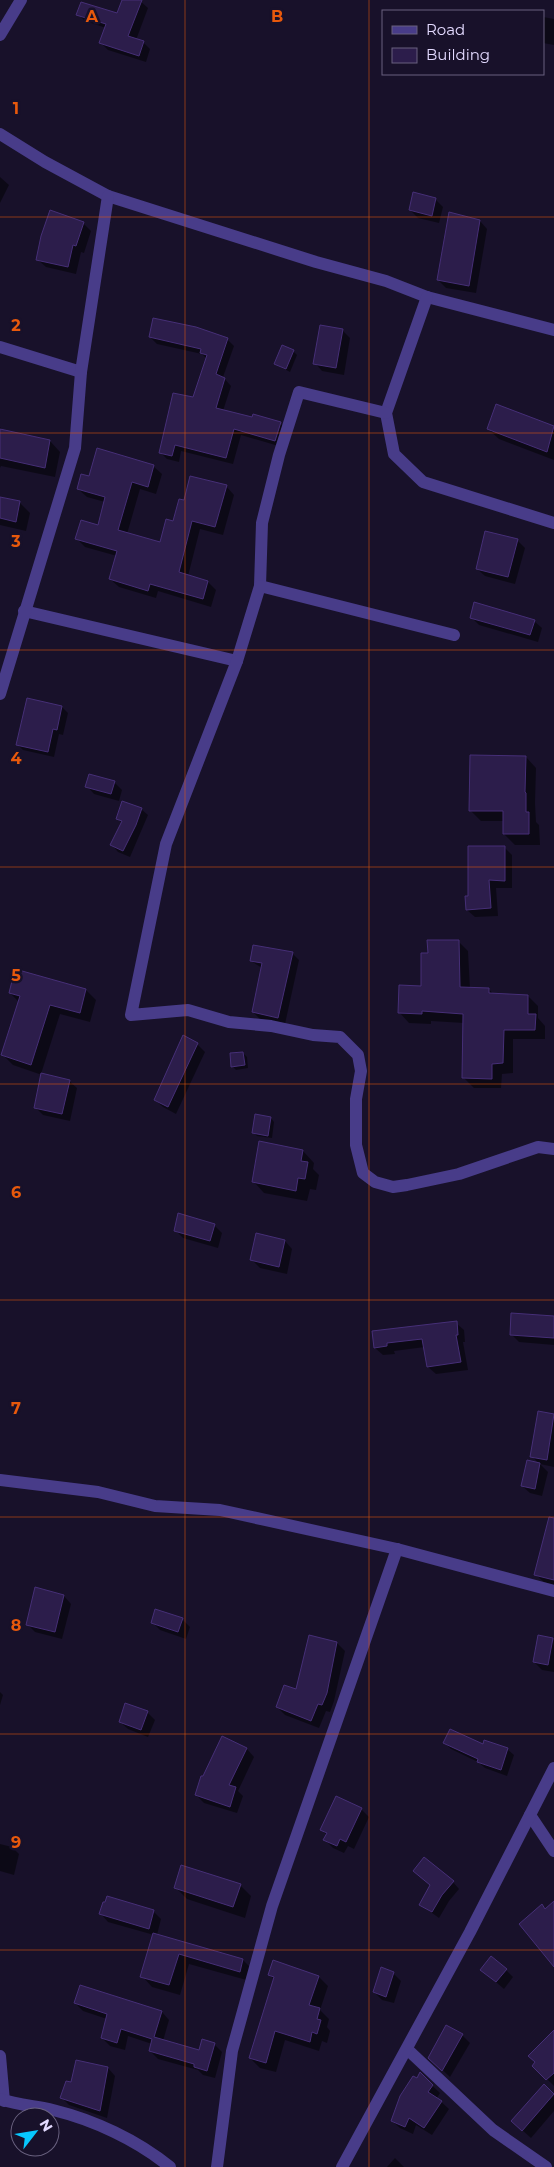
<svg xmlns="http://www.w3.org/2000/svg" width="554" height="2167" font-family="Montserrat,sans-serif">
<rect width="100%" height="100%" fill="#18112a"/>
<!-- shadow -->
<g fill="#0007">
<path d="M123 0H139L148 8 136 40 143 42 150 49 146 62 108 50 101 43 106 28 85 21 78 14 117 15Z"/>
<path d="M543 17 554 19V45L543 43Z"/>
<path d="M0 177 9 185 0 203Z"/>
<path d="M435 199 443 207 439 223 418 218 410 210Z"/>
<path d="M480 221 487 229 476 293 446 288 438 280Z"/>
<path d="M83 223 91 231 84 253 81 252 76 274 46 267 38 260Z"/>
<path d="M342 330 350 338 344 375 322 371 315 363Z"/>
<path d="M150 337 227 339 234 346 223 377 231 386 223 411 280 423 287 430 282 447 241 435 233 464 181 451 179 462 167 459 161 453 194 399 207 359 202 354 157 344Z"/>
<path d="M293 351 297 355 290 372 275 364Z"/>
<path d="M497 406 554 427V460L499 439 488 429Z"/>
<path d="M0 427 4 432 50 441 60 452 55 477 1 466 0 468Z"/>
<path d="M153 466 162 474 156 494 140 489 127 534 161 544 185 502 226 486 234 495 223 535 200 529 188 576 208 582 216 590 211 607 158 591 156 598 119 587 110 579 117 556 85 547 77 539 99 526 105 502 87 497 78 489 90 478Z"/>
<path d="M0 498 19 502 30 513 26 531 0 525Z"/>
<path d="M517 540 525 548 515 584 485 576 477 569Z"/>
<path d="M471 617 534 621 542 628 538 642 479 625Z"/>
<path d="M62 707 68 713 63 735 59 734 54 757 23 750 17 744Z"/>
<path d="M526 757 536 768 535 803 536 822 539 825 540 845H515L504 834V821H481L470 810Z"/>
<path d="M114 782 122 790 119 801 94 794 87 786Z"/>
<path d="M141 809 148 815 130 857 118 852 112 845 122 823 117 818Z"/>
<path d="M504 847 512 855V888H496L498 916 475 917 467 910 469 897Z"/>
<path d="M458 941 468 951 470 989H489L494 995 528 996 538 1006V1018L545 1026V1039H513V1073L502 1074 501 1088H474L464 1078V1023L431 1021V1024L409 1023 399 1012 423 987 429 954Z"/>
<path d="M292 953 299 960 285 1024 260 1019 253 1012 262 968 251 961Z"/>
<path d="M86 990 96 1000 90 1022 60 1014 41 1074 69 1081 77 1088 70 1121 43 1115 35 1107 42 1075 13 1065 3 1055 19 1002 10 993Z"/>
<path d="M183 1037 197 1044 205 1052 176 1114 163 1107 155 1100Z"/>
<path d="M243 1053 247 1057 248 1068 236 1070 232 1066Z"/>
<path d="M271 1118 274 1122 272 1138 257 1136 253 1132Z"/>
<path d="M303 1151 314 1163 313 1169 319 1175 316 1190 310 1189 307 1201 264 1193 253 1181Z"/>
<path d="M214 1225 222 1233 218 1248 183 1238 175 1230Z"/>
<path d="M285 1241 292 1249 287 1274 260 1268 252 1260Z"/>
<path d="M554 1317V1345L519 1342 511 1334Z"/>
<path d="M456 1323 464 1330 465 1342H463L468 1370 436 1374 428 1367 425 1347 394 1351 395 1354 383 1355 375 1348 373 1332Z"/>
<path d="M539 1413 554 1415V1467L540 1464 548 1472 542 1496 530 1493 522 1486 539 1464 532 1456Z"/>
<path d="M554 1552V1585L544 1582 536 1575Z"/>
<path d="M64 1596 71 1604 62 1639 35 1632 27 1624Z"/>
<path d="M182 1619 190 1627 186 1639 160 1630 152 1622Z"/>
<path d="M552 1639 554 1641V1672L542 1670 534 1662Z"/>
<path d="M337 1643 345 1651 334 1701 330 1712 326 1711 319 1728 285 1715 277 1707 297 1691Z"/>
<path d="M0 1692 3 1695 0 1705Z"/>
<path d="M147 1712 155 1720 148 1737 128 1729 120 1722Z"/>
<path d="M222 1737 247 1749 254 1757 238 1791 243 1796 237 1813 204 1803 196 1795Z"/>
<path d="M445 1743 507 1749 514 1755 507 1776 485 1768 478 1762 451 1749Z"/>
<path d="M361 1809 369 1817 354 1849 348 1846 344 1853 333 1848 325 1840 327 1835 322 1830Z"/>
<path d="M0 1844 12 1847 19 1854 14 1875 0 1871Z"/>
<path d="M453 1882 459 1889 449 1901 439 1918 421 1905 431 1886Z"/>
<path d="M240 1885 251 1896 245 1918 187 1899 176 1888Z"/>
<path d="M153 1911 161 1919 157 1935 243 1960 253 1970 250 1981 189 1964 180 1995 152 1987 142 1976 154 1935 108 1922 101 1914Z"/>
<path d="M482 1970H506L513 1977 504 1989Z"/>
<path d="M393 1973 401 1981 394 2003 382 2000 374 1992Z"/>
<path d="M269 1975 319 1977 328 1986 320 2010 329 2019 327 2027 330 2031 327 2043 322 2041 319 2051 285 2040 276 2072 260 2068 250 2058 275 1980Z"/>
<path d="M75 2003 162 2012 169 2020 163 2041 200 2051 214 2044 222 2052 215 2078 203 2075 198 2070 158 2059 150 2051 152 2044 128 2036 125 2050 110 2046 102 2038 107 2019 83 2011Z"/>
<path d="M447 2027 462 2035 470 2043 450 2077 430 2058Z"/>
<path d="M554 2042V2086L534 2066Z"/>
<path d="M108 2068 115 2076 107 2118 69 2105 62 2098 72 2084Z"/>
<path d="M420 2074 440 2093 437 2098 449 2109 432 2135 416 2125 413 2134 400 2128 392 2121Z"/>
<path d="M544 2086 554 2094V2111L531 2138 521 2129Z"/>
<path d="M395 2158 404 2167H387Z"/>
</g>
<!-- building -->
<g fill="#2c1d4b" stroke="#462f77">
<path d="M122 0H142L128 36 144 41 139 56 99 43 106 24 76 15 81 2 117 13Z"/>
<path d="M413 192 436 198 432 216 409 210Z"/>
<path d="M50 210 84 222 76 246 73 245 68 267 36 260 41 236Z"/>
<path d="M449 212 480 220 469 286 437 280Z"/>
<path d="M153 318 196 327 228 338 216 374 225 378 216 408 252 417 253 414 281 422 275 441 234 429 226 458 175 445 172 456 159 453 173 393 193 397 207 355 200 353 201 349 149 337Z"/>
<path d="M320 325 343 329 336 368 313 364Z"/>
<path d="M282 345 294 350 286 369 274 364Z"/>
<path d="M496 404 554 426 547 452 487 429Z"/>
<path d="M0 429 50 440 45 468 0 458Z"/>
<path d="M97 448 154 465 148 487 132 482 118 530 160 542 166 519 173 521 179 499 184 500 190 476 227 485 215 527 192 521 179 572 208 581 203 599 150 584 148 591 109 579 117 551 75 539 81 520 98 525 105 497 77 489 81 474 89 476Z"/>
<path d="M0 497 20 501 16 522 0 518Z"/>
<path d="M485 531 518 539 508 577 476 569Z"/>
<path d="M474 602 535 620 530 635 470 618Z"/>
<path d="M27 698 62 706 57 730 53 729 48 752 16 745Z"/>
<path d="M470 755 526 756 525 792 526 793V812H529V834H503V811H469Z"/>
<path d="M89 774 115 781 111 794 85 787Z"/>
<path d="M122 801 142 808 136 825 123 851 110 845 122 821 116 819Z"/>
<path d="M468 846H505V881L489 880 491 908 466 910 465 896H468Z"/>
<path d="M427 940H459L460 987 489 988V993L528 995V1014H536L535 1030H504L503 1063 492 1064V1079L462 1078 463 1014 422 1011V1014L398 1013 399 985 421 986V953H428Z"/>
<path d="M253 945 293 952 278 1018 252 1012 262 963 250 961Z"/>
<path d="M15 969 86 989 80 1013 50 1005 31 1065 1 1055 20 996 9 993Z"/>
<path d="M183 1035 198 1043 168 1107 154 1100Z"/>
<path d="M243 1052 245 1065 231 1067 230 1053Z"/>
<path d="M41 1073 70 1080 62 1114 34 1108Z"/>
<path d="M255 1114 271 1117 268 1136 252 1133Z"/>
<path d="M259 1141 303 1150 301 1161 308 1162 305 1179 298 1178 296 1191 252 1182Z"/>
<path d="M178 1213 215 1224 210 1241 174 1231Z"/>
<path d="M256 1233 285 1240 279 1267 250 1260Z"/>
<path d="M511 1313 554 1316V1338L510 1335Z"/>
<path d="M457 1321 458 1335H456L461 1362 427 1367 422 1339 387 1343V1346L374 1348 372 1331Z"/>
<path d="M538 1411 554 1414 547 1460 530 1457Z"/>
<path d="M527 1460 540 1463 535 1489 521 1486Z"/>
<path d="M549 1517 554 1518V1580L534 1575Z"/>
<path d="M35 1587 64 1595 55 1632 26 1625Z"/>
<path d="M155 1609 183 1618 178 1632 151 1623Z"/>
<path d="M309 1635 337 1642 327 1693 322 1705 318 1704 311 1721 276 1707 284 1685 296 1689Z"/>
<path d="M538 1635 553 1638 548 1665 533 1662Z"/>
<path d="M125 1703 148 1711 141 1730 119 1722Z"/>
<path d="M450 1729 483 1744 484 1740 508 1748 501 1770 477 1762 478 1759 443 1743Z"/>
<path d="M222 1736 247 1748 229 1785 236 1787 230 1807 195 1795 201 1776H203Z"/>
<path d="M336 1796 362 1808 346 1842 340 1839 337 1846 323 1840 327 1833 320 1830Z"/>
<path d="M424 1857 454 1881 442 1895 432 1912 419 1905 430 1885 413 1871Z"/>
<path d="M181 1865 241 1884 233 1907 174 1888Z"/>
<path d="M107 1896 154 1910 149 1929 99 1914 103 1902H105Z"/>
<path d="M554 1901V1967L519 1924 542 1904 545 1909Z"/>
<path d="M153 1933 243 1959 240 1972 179 1954 169 1985 140 1977Z"/>
<path d="M491 1956 507 1969 496 1982 480 1970Z"/>
<path d="M273 1960 319 1976 309 2005 320 2008 317 2019 321 2020 317 2034 312 2032 310 2042 275 2031 266 2063 249 2058 274 1977 268 1975Z"/>
<path d="M381 1967 394 1972 386 1997 373 1992Z"/>
<path d="M80 1985 162 2011 154 2037 199 2050 202 2039 215 2043 207 2071 194 2067V2064L149 2051 152 2039 121 2029 117 2043 101 2038 107 2014 74 2003Z"/>
<path d="M446 2025 463 2034 442 2071 428 2058Z"/>
<path d="M554 2030V2073L546 2080 532 2066 535 2062 528 2056Z"/>
<path d="M76 2060 108 2067 100 2111 60 2098 66 2081 71 2082Z"/>
<path d="M420 2072 433 2085 428 2092 442 2101 424 2128 409 2118 405 2127 391 2121 400 2096 413 2076 417 2078Z"/>
<path d="M544 2084 554 2094 522 2131 511 2121Z"/>
</g>
<g fill="none" stroke-linecap="round" stroke-linejoin="round">
<!-- minor -->
<g stroke="#483c89" stroke-width="12">
<path d="M0 35 21 0"/>
<path d="M0 134 45 162 108 196 316 262 386 281 427 297 554 330"/>
<path d="M427 297 386 413 394 454 423 482 554 523"/>
<path d="M0 347 81 372"/>
<path d="M260 586 262 523 279 455 299 392 386 413"/>
<path d="M24 611 237 661 260 586 454 635"/>
<path d="M237 661 166 844 131 1015 188 1010 229 1022 271 1026 313 1035 340 1037 358 1055 361 1071 356 1099V1145L363 1173 375 1182 393 1187 407 1185 459 1174 538 1147 554 1149"/>
<path d="M0 694 75 448 81 372 108 196"/>
<path d="M0 1480 98 1492 155 1506 220 1510 397 1549 554 1591"/>
<path d="M530 1815 554 1851"/>
<path d="M407 2049 493 2130 546 2167"/>
<path d="M0 2056 4 2101"/>
<path d="M0 2099C17 2105 36 2106 53 2110 94 2120 137 2140 170 2167"/>
<path d="M217 2167 232 2051 272 1906 397 1549"/>
<path d="M342 2167 470 1932 554 1768"/>
</g>
</g>
<!-- grid -->
<path fill="none" stroke="#e8590c" stroke-width="1" stroke-opacity="0.55" d="M185 0V2167M369 0V2167M0 217H554M0 433H554M0 650H554M0 867H554M0 1084H554M0 1300H554M0 1517H554M0 1734H554M0 1950H554"/>
<g font-size="16" text-anchor="middle" font-weight="bold" fill="#e8590c" stroke="#18112a" stroke-width="5" stroke-linejoin="round" paint-order="stroke">
<text x="92" y="22">A</text>
<text x="277" y="22">B</text>
<text x="16" y="114">1</text>
<text x="16" y="331">2</text>
<text x="16" y="547">3</text>
<text x="16" y="764">4</text>
<text x="16" y="981">5</text>
<text x="16" y="1198">6</text>
<text x="16" y="1414">7</text>
<text x="16" y="1631">8</text>
<text x="16" y="1848">9</text>
</g>
<!-- legend -->
<rect x="382" y="10" width="162" height="65" fill="#18112a" stroke="#69617f"/>
<rect x="392" y="26" width="25" height="8" fill="#483c89" stroke="#69617f"/>
<text x="426" y="35" font-size="15" fill="#e3daff">Road</text>
<rect x="392" y="48" width="25" height="15" fill="#2c1d4b" stroke="#69617f"/>
<text x="426" y="60" font-size="15" fill="#e3daff">Building</text>
<!-- north arrow -->
<g transform="translate(35 2132) rotate(59)"><circle r="24" fill="#18112a" stroke="#69617f"/>
<path d="M0-4L9 19L0 12L-9 19Z" fill="#07c8fe"/>
<text y="-8" font-size="14" font-weight="bold" text-anchor="middle" fill="#e3daff">N</text>
</g>
</svg>
